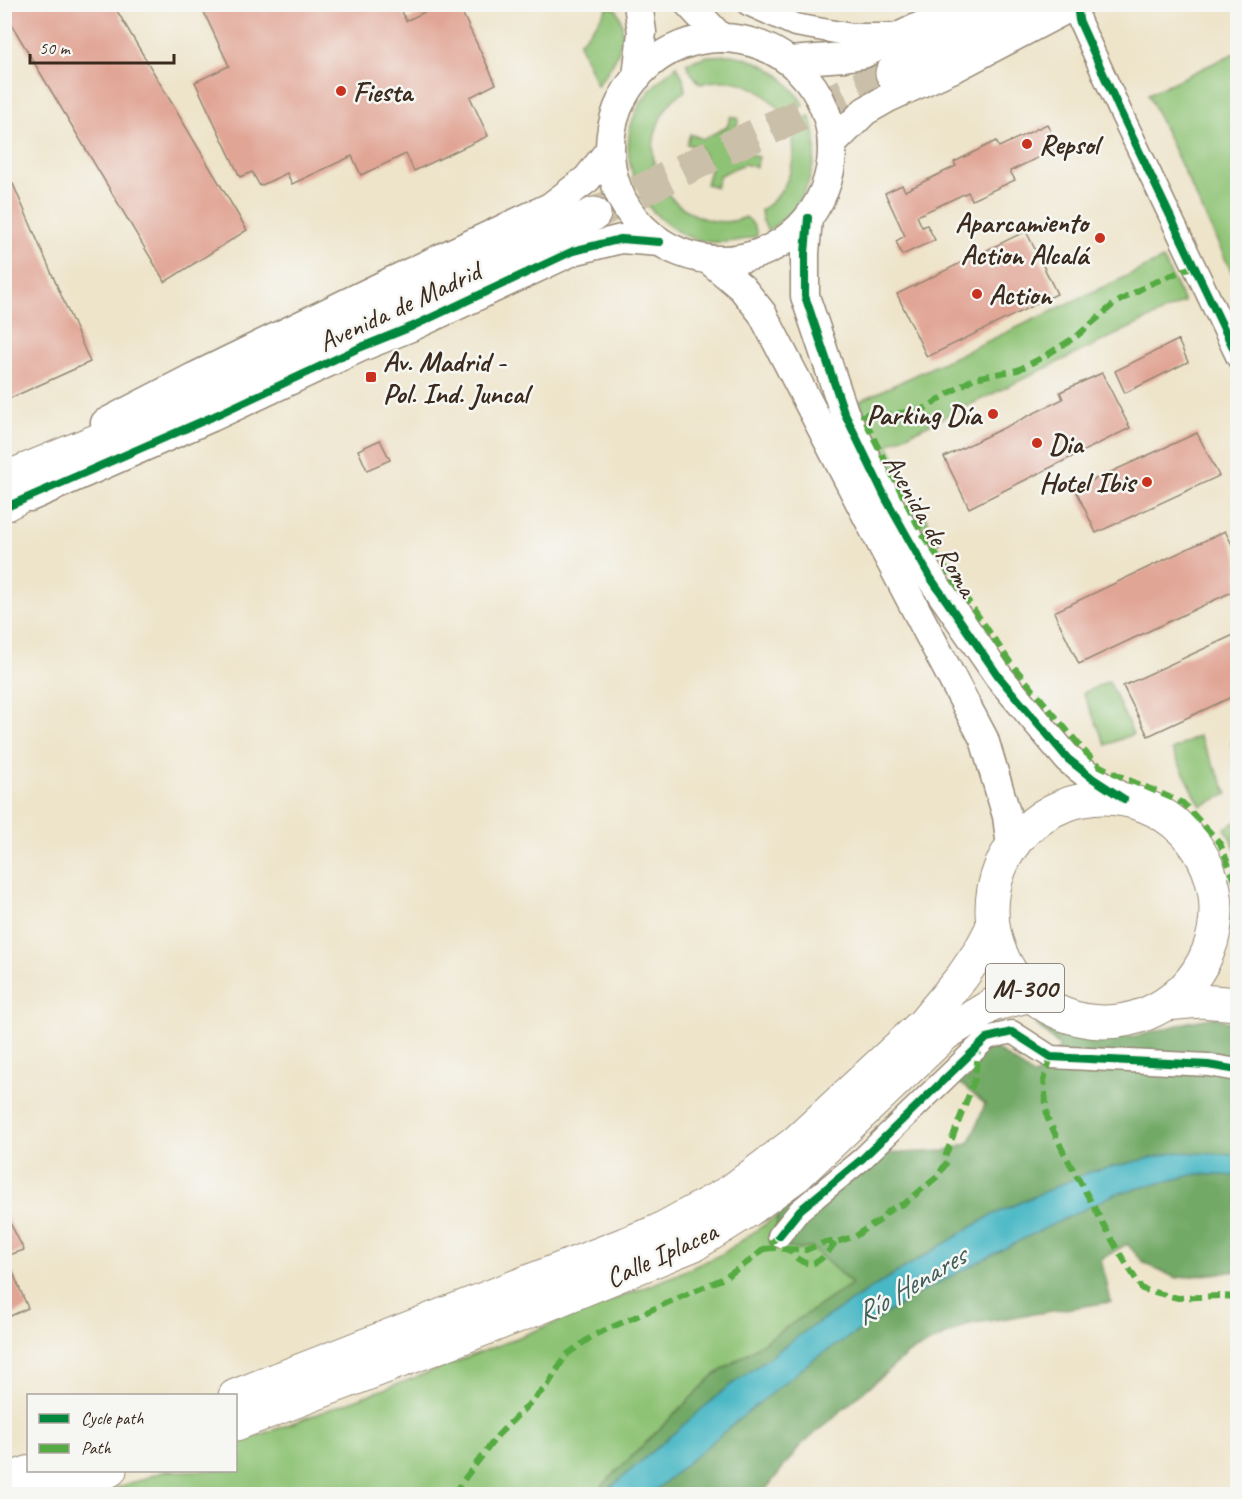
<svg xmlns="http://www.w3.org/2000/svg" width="1242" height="1499" font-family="Caveat,sans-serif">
<rect width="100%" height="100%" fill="#f6f6f2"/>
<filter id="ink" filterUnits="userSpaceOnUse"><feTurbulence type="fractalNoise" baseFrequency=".0167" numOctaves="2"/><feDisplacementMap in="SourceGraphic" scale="12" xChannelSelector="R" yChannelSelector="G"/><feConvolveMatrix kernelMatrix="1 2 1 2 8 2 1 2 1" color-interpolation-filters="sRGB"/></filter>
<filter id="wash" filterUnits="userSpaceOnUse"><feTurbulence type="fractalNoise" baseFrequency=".008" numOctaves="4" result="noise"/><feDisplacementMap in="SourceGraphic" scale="24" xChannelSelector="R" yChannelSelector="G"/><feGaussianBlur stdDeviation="1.35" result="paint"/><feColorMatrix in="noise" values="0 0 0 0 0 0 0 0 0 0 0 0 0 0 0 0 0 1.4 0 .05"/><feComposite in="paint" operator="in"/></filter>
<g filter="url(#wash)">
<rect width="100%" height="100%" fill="#eee4ca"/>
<!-- green -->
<g fill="#8ec375" stroke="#64764a" stroke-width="1.5">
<path d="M609 5 617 10C619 14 621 19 622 24 625 48 611 68 597 85L579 43 597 23Z"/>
<path d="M1237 52V281L1229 267 1148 94Z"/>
<path d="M731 55C741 56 749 59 759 63 781 73 790 85 804 105L794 111 782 113C760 85 735 75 700 84L692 74 686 63 708 56Z"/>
<path d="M677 66 683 78 685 91C681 94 676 97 673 100 655 119 648 149 657 173L649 180 637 186C616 136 635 96 677 66Z"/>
<path d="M731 116 739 119 735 131 746 153 759 157 756 167 744 164 720 175 716 187 706 184 710 170 701 149 687 144 690 134 703 139 727 127Z"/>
<path d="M809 116C822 144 813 181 796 206 789 216 778 223 768 231L762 219 761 210C789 192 799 159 791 128L799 120Z"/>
<path d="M664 189C682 214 716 230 746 217 752 222 757 228 757 236 706 252 672 238 640 196L652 190Z"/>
<path d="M1163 259 1184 302 888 444 939 542 931 548 862 411 860 401Z"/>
<path d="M1109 681 1133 734 1106 745 1083 693Z"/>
<path d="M1199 736 1228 794 1201 806 1172 750Z"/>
<path d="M1237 821V852L1225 828Z"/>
<path d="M777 1216 776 1235 811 1247 852 1284 713 1376 594 1494H100L165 1471 236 1470V1444L438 1369 671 1277 722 1254Z"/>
</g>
<!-- forest -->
<path fill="#72a966" stroke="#566a42" stroke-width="1.5" d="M1216 1017 1237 1026V1271L1176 1278 1144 1263 1127 1244 1101 1259 1111 1302 969 1324 909 1353 801 1445 762 1494H594L713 1376 852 1284 811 1247C794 1252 786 1249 776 1235L777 1216 857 1155 945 1151 970 1142 985 1104 956 1080 990 1045 1035 1076 1060 1047 1033 1021 1042 1018 1089 1037H1134L1189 1022Z"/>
<!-- water -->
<path fill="#4ab8c5" stroke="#427172" stroke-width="1.5" d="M1177 1152 1237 1155V1176L1197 1174 1115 1194 1027 1237 917 1294 814 1359 738 1420 651 1494H603L724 1390 811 1327 891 1276 990 1216 1089 1172Z"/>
<g id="blocks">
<!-- building -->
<g fill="#e1a595">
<path d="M4 4H113L247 230 165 282 4 12Z"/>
<path d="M200 4H398L406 21 441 4H458L496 84 470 97 488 136 414 171 406 154 361 175 352 156 292 184 287 173 260 186 252 172 240 177 195 82 229 66Z"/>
<path d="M1047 124 1058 148 1010 171 1015 180 972 200 968 192 917 216 922 227 927 225 935 240 902 255 896 241 905 236 885 193 902 185 905 191 956 166 954 162 996 141 999 147Z"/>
<path d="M13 184 90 362 4 401V187Z"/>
<path d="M1026 231 1057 294 927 357 897 294Z"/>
<path d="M1178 340 1188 362 1125 393 1115 371Z"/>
<path d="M1102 373 1130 428 969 508 944 457 1063 399 1060 392Z"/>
<path d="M1197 433 1219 476 1096 533 1075 488Z"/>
<path d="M380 440 390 460 367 470 358 450Z"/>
<path d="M1225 531 1238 556V589L1079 664 1054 612Z"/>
<path d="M1238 633V694L1148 736 1123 686Z"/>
<path d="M1238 741V759L1230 744Z"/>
<path d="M4 1211 24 1250 6 1256 28 1308 4 1319Z"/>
</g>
</g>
</g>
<g filter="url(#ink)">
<use href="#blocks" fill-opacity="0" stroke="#948774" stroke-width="1.5"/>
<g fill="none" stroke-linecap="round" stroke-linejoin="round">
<!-- primary-tunnel -->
<path stroke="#cabfa8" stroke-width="33" stroke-dasharray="33 16" stroke-linecap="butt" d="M594 214 725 149 892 73"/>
<defs>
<g id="minor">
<path d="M748 4 795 25 852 35H898"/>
<path d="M1077 4 1079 20 1120 111 1238 358"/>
<path d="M779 1236 800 1210 862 1159 987 1038 1012 1032 1051 1057 1208 1065 1238 1070"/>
</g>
<g id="tertiary">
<path d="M689 4 721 38"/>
<circle cx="721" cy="149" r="111"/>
<path d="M789 61 844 57 863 54 966 4"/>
<path d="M637 77 642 32 638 4"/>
<path d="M832 144 865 111 888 98 958 66 1076 4"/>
<path d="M808 218 805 253V296L844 412 886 499 930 577 999 677 1068 759 1092 778 1124 799"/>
<path d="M709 260 742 288 762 313 885 551 984 739 1007 816 1011 847"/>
<path d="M105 423 192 378 392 281 550 207 587 179 609 151"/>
<path d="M30 497 212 417 359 348 411 327 573 251 621 239 660 242"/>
</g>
<g id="primary">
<path d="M892 73 1031 4"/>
<path d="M4 479 203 397 594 214"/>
<path d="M4 505 49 481"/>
<circle cx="1104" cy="910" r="112"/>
<path d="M1166 1004 1200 1001 1238 1004"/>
<path d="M235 1396 658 1231 731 1191 795 1143 924 1023 962 977 980 951 993 926"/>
<path d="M236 1424 541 1307 695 1244 749 1210 796 1176 945 1034 992 1005 1031 995"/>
<path d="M4 1481 36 1470"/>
<path d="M45 1494 110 1470"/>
</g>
</defs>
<!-- minor casing -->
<use href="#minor" stroke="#948774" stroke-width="25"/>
<!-- tertiary casing -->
<use href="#tertiary" stroke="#948774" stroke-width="31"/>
<!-- primary casing -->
<use href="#primary" stroke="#948774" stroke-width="35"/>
<!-- minor -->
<use href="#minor" stroke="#fff" stroke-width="22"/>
<!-- tertiary -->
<use href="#tertiary" stroke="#fff" stroke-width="28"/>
<!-- primary -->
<use href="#primary" stroke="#fff" stroke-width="33"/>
<!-- quiet -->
<g stroke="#55ab43" stroke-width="6" stroke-dasharray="12 6" stroke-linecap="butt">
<path d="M1194 266 1148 285 1114 304 1077 336 1045 356 1018 370 974 378 922 410 885 415 867 414 863 416 877 445 922 534 1010 662 1086 753 1100 766 1120 776 1183 803 1220 843 1238 888"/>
<path d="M1051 1057 1044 1080 1047 1117 1063 1151 1117 1249 1142 1289 1178 1298 1219 1296 1238 1297"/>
<path d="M764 1249C772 1248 780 1247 788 1250 793 1252 794 1256 798 1259 815 1272 826 1254 836 1242"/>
<path d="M786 1249 806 1250 825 1242H836L856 1236 865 1229 881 1220 886 1213 896 1206 904 1204 937 1177 947 1162 945 1157 975 1079 979 1045"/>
<path d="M453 1494 498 1435 548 1385 566 1355 594 1335 724 1278 751 1260 779 1236"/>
</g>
<defs>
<g id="cycleway">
<path d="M1077 4 1079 20 1120 111 1238 358"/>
<path d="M808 218 805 253V296L844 412 886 499 930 577 999 677 1068 759 1092 778 1124 799"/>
<path d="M4 508 212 417 359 348 411 327 573 251 621 239 660 242"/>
<path d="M779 1236 800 1210 862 1159 987 1038 1012 1032 1051 1057 1208 1065 1238 1070"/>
</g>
</defs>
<!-- cycleway casing -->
<use href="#cycleway" stroke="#f6f6f2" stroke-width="11"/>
<!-- cycleway -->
<use href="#cycleway" stroke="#00873e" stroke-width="8"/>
</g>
</g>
<!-- markers -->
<g fill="#c8321e" stroke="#f6f6f2" stroke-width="2">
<circle cx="341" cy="91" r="6"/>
<circle cx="1027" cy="144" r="6"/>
<circle cx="1100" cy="238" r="6"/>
<circle cx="977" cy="294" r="6"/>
<rect x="365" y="371" width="12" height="12" rx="3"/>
<circle cx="993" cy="414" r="6"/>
<circle cx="1037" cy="443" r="6"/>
<circle cx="1147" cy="482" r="6"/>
</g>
<g text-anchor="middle" stroke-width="5" stroke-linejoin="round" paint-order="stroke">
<!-- shield labels -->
<rect fill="#f6f6f2" stroke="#73675e" stroke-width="1.5" x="986" y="964" width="78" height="48" rx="4.5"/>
<g font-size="27" font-weight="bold" fill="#3b2a1e">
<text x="1025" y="997">M-300</text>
</g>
<!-- poi labels -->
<g font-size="28" font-weight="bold" fill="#3b2a1e" stroke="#f6f6f2" text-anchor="start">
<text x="353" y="101">Fiesta</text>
<text x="1039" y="154">Repsol</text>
<text x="1088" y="232" text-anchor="end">Aparcamiento<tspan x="1088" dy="32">Action Alcalá</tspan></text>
<text x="989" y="304">Action</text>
<text x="383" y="371">Av. Madrid -<tspan x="383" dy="32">Pol. Ind. Juncal</tspan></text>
<text x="981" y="424" text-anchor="end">Parking Día</text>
<text x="1049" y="453">Dia</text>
<text x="1135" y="492" text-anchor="end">Hotel Ibis</text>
</g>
<!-- street labels -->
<g font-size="28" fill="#3b2a1e" stroke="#f6f6f2">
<text transform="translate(399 306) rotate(-25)" y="10">Avenida de Madrid</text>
<text transform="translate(931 525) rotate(60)" y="10">Avenida de Roma</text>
<text transform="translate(661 1254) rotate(-25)" y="10">Calle Iplacea</text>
</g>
<!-- water labels -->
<g font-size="30" font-style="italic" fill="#405c58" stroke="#f6f6f2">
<text transform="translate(910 1285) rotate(-31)" y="10">Río Henares</text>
</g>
</g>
<!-- margin -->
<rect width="1242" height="1499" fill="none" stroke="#f6f6f2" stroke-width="24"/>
<!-- legend -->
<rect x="27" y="1394" width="210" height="78" fill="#f6f6f2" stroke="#aba49d" stroke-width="1.5"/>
<rect x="39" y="1414" width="30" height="9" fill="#00873e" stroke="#aba49d" stroke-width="1.5"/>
<text x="81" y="1424" font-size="18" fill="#3b2a1e">Cycle path</text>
<rect x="39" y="1444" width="30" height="9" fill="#55ab43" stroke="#aba49d" stroke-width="1.5"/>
<text x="81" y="1454" font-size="18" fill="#3b2a1e">Path</text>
<!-- scale -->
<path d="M30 54v9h144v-9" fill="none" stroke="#3b2a1e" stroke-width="3"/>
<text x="39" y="54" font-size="18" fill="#3b2a1e" stroke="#f6f6f2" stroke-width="4.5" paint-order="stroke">50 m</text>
</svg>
